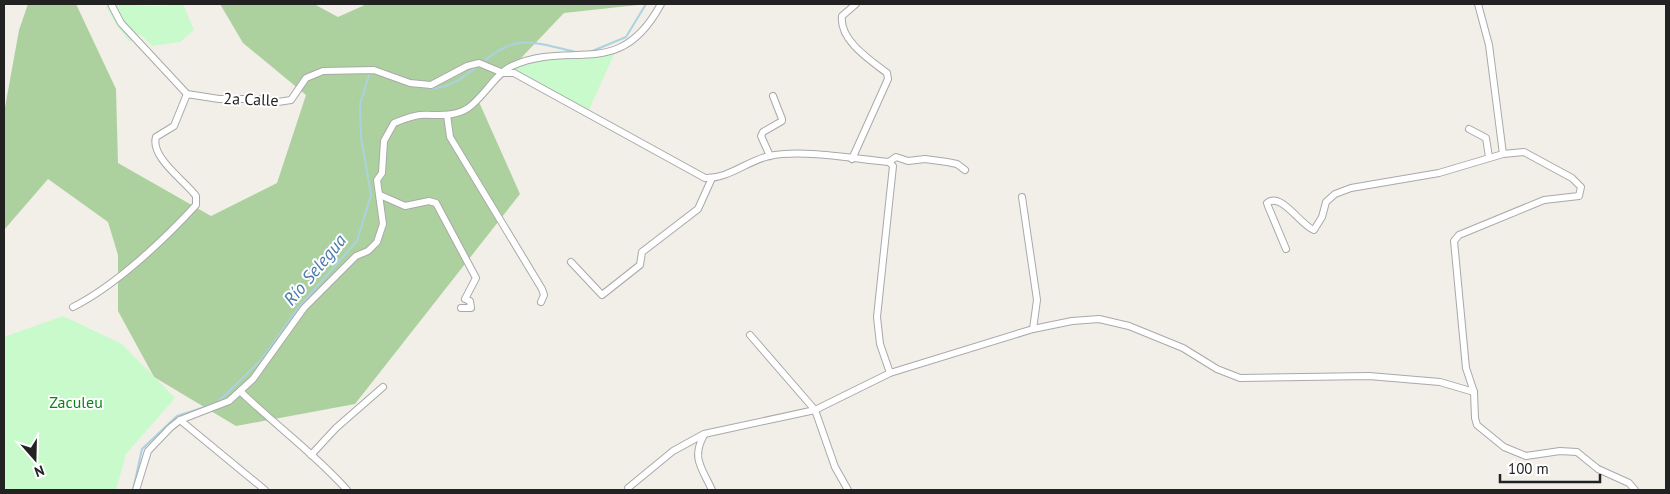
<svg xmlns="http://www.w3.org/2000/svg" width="1670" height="494" font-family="'PT Sans',sans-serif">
<rect width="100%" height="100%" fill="#f2efe9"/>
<!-- forest -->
<path fill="#add19e" d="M28 4H76L116 89 118 163 211 216 277 183 306 95 243 43 220 4H314L338 17 367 4H647L564 13 479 102 520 194 355 404 236 426 154 377 118 311V255L108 222 48 179 4 230V113L19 30Z"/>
<!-- park -->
<g fill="#c8facc">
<path d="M112 4C127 4 141 6 155 6 164 7 174 4 183 4L194 30 180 42 152 46 140 34 130 42 117 26 106 6Z"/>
<path d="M616 50 587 114 514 73 515 67 540 57Z"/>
<path d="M63 316 122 344 175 398 126 454 116 490H4V337Z"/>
</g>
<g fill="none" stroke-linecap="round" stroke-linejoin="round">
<!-- stream -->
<g stroke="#aad3df" stroke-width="2">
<path d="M590 52 626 37 646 4"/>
<path d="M423 87C458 96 482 54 511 45 531 38 556 48 576 52"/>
<path d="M217 403 262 359 298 308 357 241 371 195 361 137 360 104 370 72"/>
<path d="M133 490 142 449 177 416 208 406"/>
</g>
<defs>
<g id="street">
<path d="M111 4 121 23 187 94 219 99H259L278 102 291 100 306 78 323 71 374 70 410 83 431 85 467 66 479 63 503 73H514L705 178C728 179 747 161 769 156 803 149 854 159 889 162L893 166 877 317 880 344 890 373"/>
<path d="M1478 4 1489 45 1503 154"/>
<path d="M447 115 450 137 542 289 544 295 541 302"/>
<path d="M1469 129 1486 138 1489 157"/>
<path d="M770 156 761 136 763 132 782 121V119L773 96"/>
<path d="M852 159 888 79 887 73C870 60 839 40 842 16L856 4"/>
<path d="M889 162 896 157 908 161 925 159 947 162 957 164 965 170"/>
<path d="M380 195 405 206 429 201 436 203 476 278 465 299 470 301 471 308H461"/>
<path d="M1022 197 1037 300 1033 329"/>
<path d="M1286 249 1268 206 1267 203C1281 191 1302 227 1314 230L1322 217 1326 202 1335 194 1351 188 1439 173 1503 154 1524 152 1572 178 1581 187 1579 196 1544 200 1459 235 1454 241 1466 368 1474 392 1475 418 1477 425 1504 447 1526 456 1560 451 1577 452 1598 469 1629 483 1635 490"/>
<path d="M571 262 602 295 640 265 642 252 698 209 712 178"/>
<path d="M73 307C115 286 164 240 196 205V196C185 181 150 157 156 137L174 126 187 94"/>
<path d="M750 335 815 410 835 467 848 490"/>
<path d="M240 391C275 425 314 453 347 490"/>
<path d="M180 420 265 490"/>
<path d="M704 435C691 458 702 468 712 490"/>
<path d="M311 455 336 428 383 387"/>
<path d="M628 488 673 451 704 434 815 410 890 373 1033 329 1072 321 1099 319 1129 326 1183 348 1217 369 1240 378 1369 376 1440 382 1474 392"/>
<path d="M136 490 148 451 171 427 180 420 229 401 240 391 253 379 304 308 356 256 368 251 377 242 383 224 377 180 382 173 384 141 394 123C402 120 411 116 420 115 436 114 453 118 468 108 483 98 496 73 512 66 572 39 619 82 661 4"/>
</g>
</defs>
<!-- street casing -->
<use href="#street" stroke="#a9a9a9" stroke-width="8"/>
<!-- street -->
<use href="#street" stroke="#fff" stroke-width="6"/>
</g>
<g text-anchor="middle" stroke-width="4" stroke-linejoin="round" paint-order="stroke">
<!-- street labels -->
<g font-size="16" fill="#222" stroke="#fff">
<text transform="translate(251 99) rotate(2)" y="6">2a Calle</text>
</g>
<!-- park labels -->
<g font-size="16" fill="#0c8416" stroke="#fff">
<text x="76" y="408">Zaculeu</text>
</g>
<!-- water labels -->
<g font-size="18" font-style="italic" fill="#4a7aab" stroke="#fff">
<text transform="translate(315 270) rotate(-50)" y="6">Río Selegua</text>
</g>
</g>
<!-- border -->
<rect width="1670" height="494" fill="none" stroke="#222222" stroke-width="10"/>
<!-- north arrow -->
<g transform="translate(35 459) rotate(160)" stroke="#ffffff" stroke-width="4" paint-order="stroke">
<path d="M0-4L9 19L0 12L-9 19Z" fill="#222222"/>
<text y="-8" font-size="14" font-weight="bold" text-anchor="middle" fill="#222222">N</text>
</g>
<!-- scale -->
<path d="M1500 474v8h100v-8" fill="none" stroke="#222222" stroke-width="2.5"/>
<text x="1508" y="474" font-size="15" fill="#222222" stroke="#ffffff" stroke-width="4" paint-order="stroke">100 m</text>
</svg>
